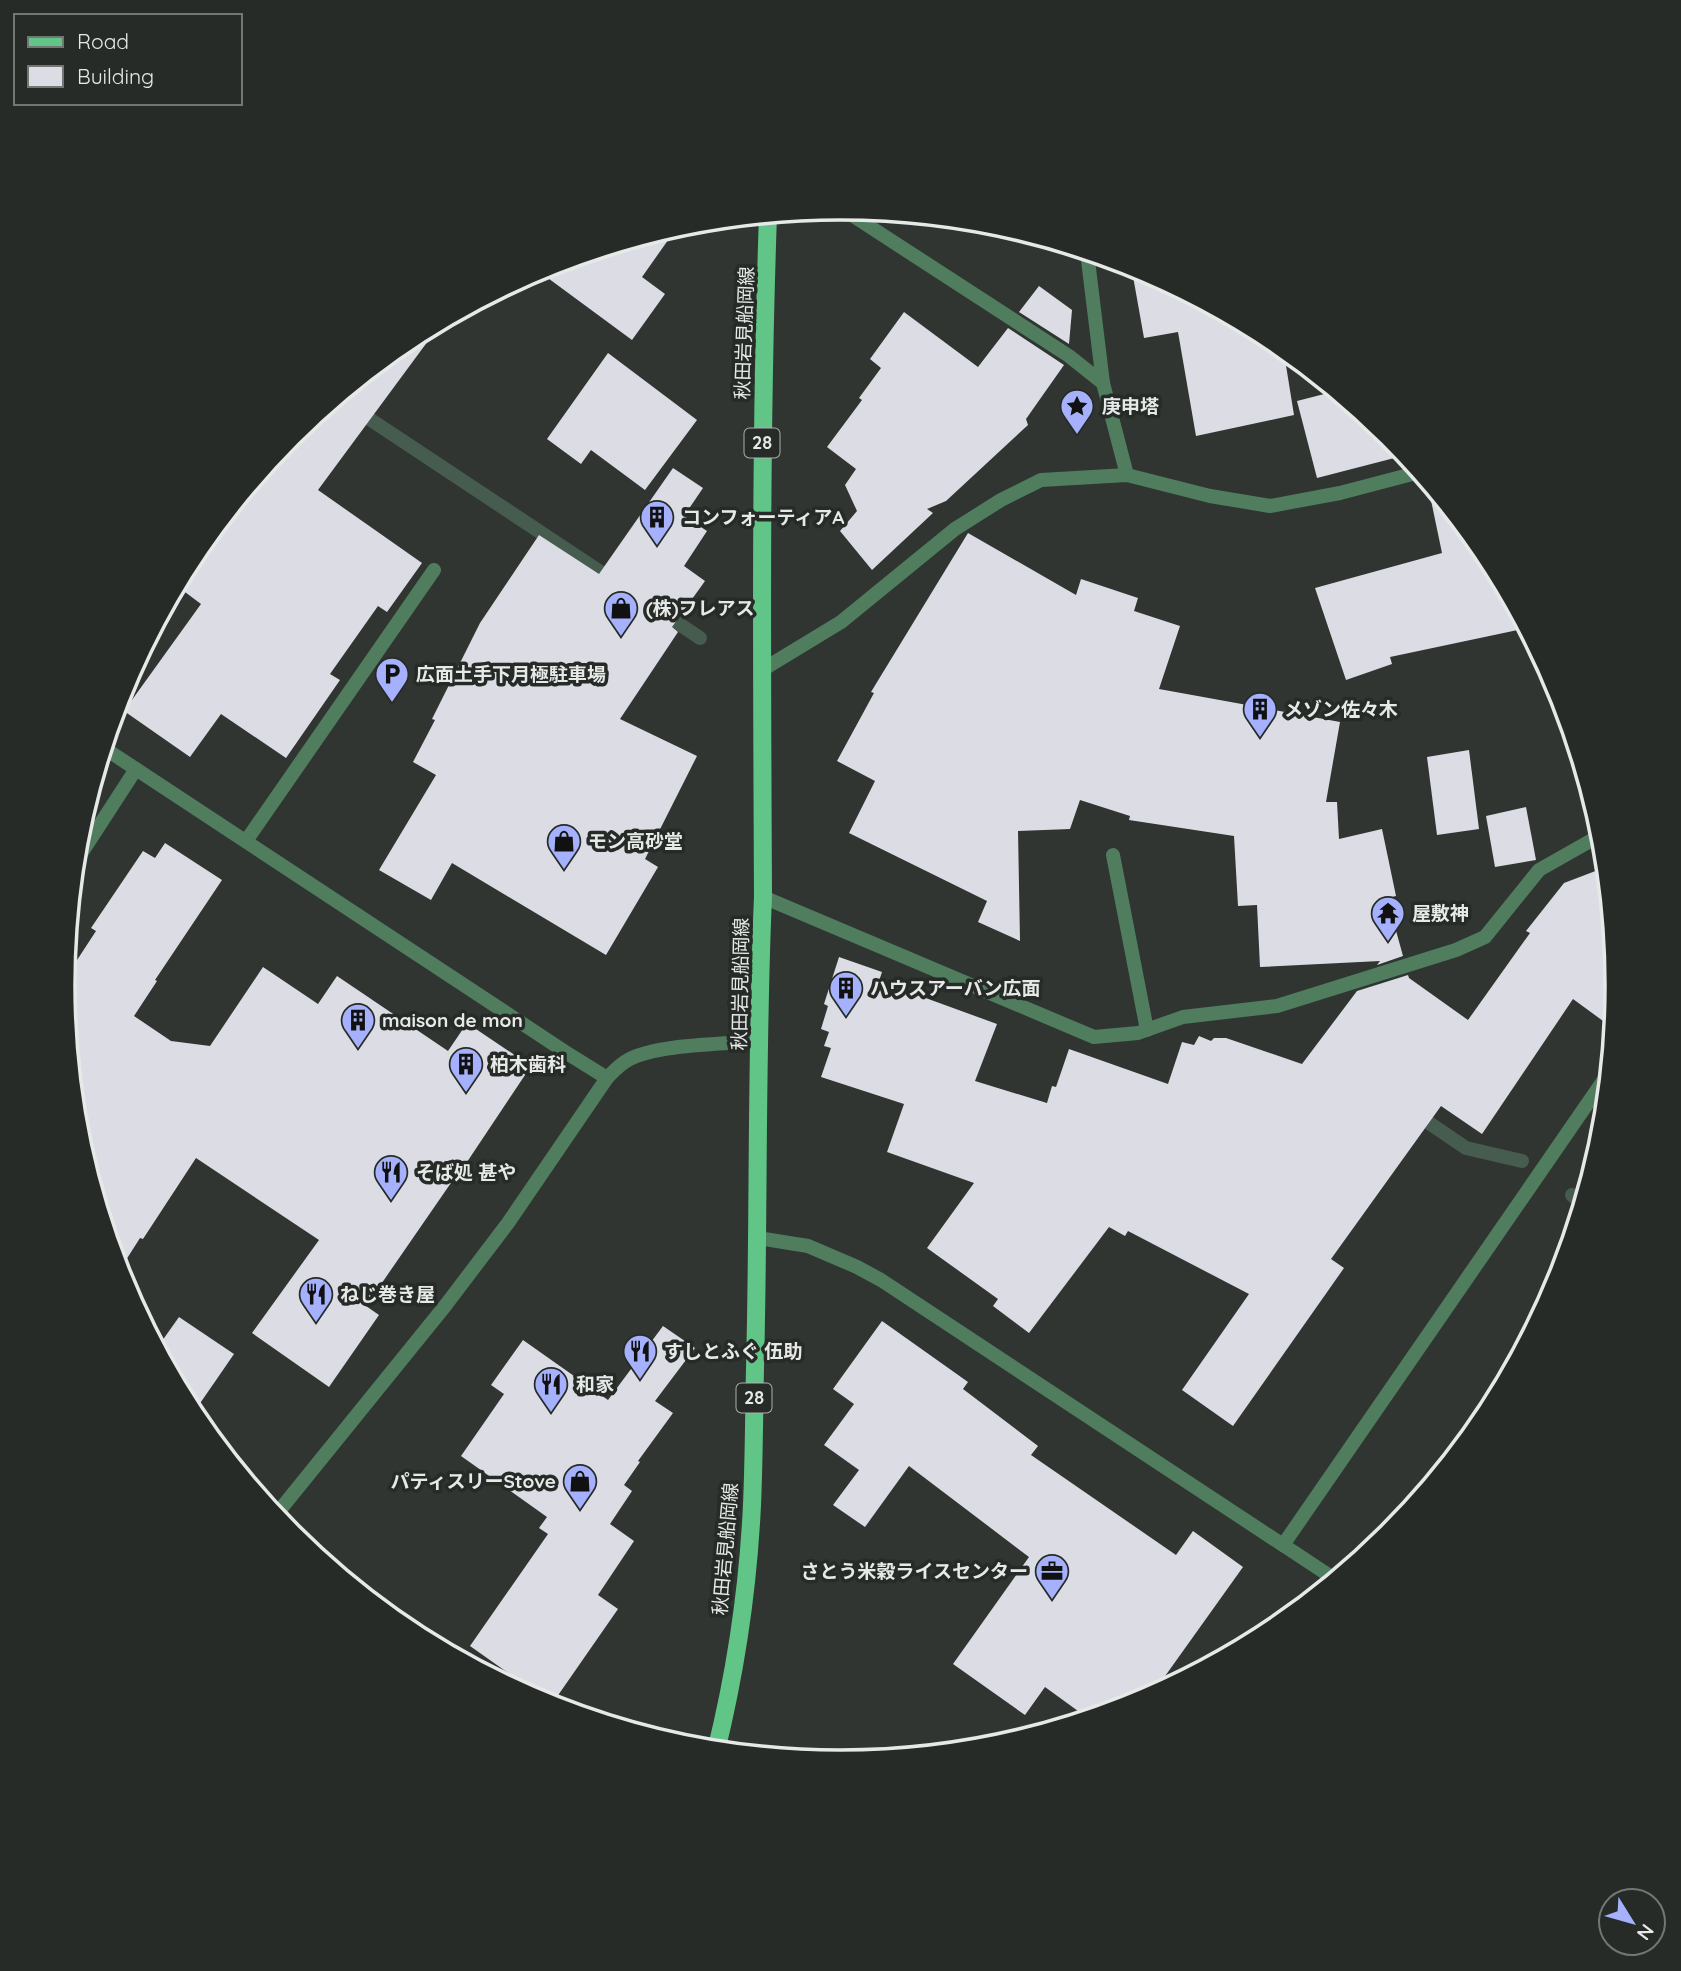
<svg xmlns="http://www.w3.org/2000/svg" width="1681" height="1971" font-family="Quicksand,'Noto Sans JP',sans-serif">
<rect width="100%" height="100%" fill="#303531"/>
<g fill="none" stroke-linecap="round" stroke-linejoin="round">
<!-- stream -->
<g stroke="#455c4e" stroke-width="14">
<path d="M356 410 617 583"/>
<path d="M660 611 700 638"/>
<path d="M1413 1112 1466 1148 1522 1161"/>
<path d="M1572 1195 1583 1203"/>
</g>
</g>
<!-- building -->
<g fill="#dcdde4">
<path d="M678 226 642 277 665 294 632 340 537 270Z"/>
<path d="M1131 265 1273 339 1283 347 1294 415 1196 436 1178 332 1144 338Z"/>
<path d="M1039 286 1072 310 1069 344 1019 312Z"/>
<path d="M904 312 978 367 1008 328 1064 365 1026 419 1028 425 946 501 927 509 933 513 872 570 840 531 857 511 845 485 856 469 827 447 862 400 859 398 881 368 870 359Z"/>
<path d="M420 333 428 341 318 490 422 563 387 612 378 606 330 674 340 680 286 758 221 714 190 757 124 711 201 604 177 586 194 553 291 435 409 339Z"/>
<path d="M608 353 697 420 645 490 591 450 581 464 547 439Z"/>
<path d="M1336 391 1391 436 1406 455 1317 478 1297 401Z"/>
<path d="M673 468 703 488 684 516 707 531 684 566 705 581 672 627 678 632 620 719 697 756 645 859 658 867 606 955 452 863 431 900 379 870 436 775 413 762 435 720 432 719 480 623 539 535 599 574Z"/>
<path d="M1427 481 1487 554 1527 628 1390 657 1392 664 1346 680 1315 588 1442 553Z"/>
<path d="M968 533 1076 595 1081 579 1138 598 1134 611 1180 626 1159 689 1340 722 1326 802H1337L1339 839 1382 829 1396 896 1387 898 1403 956 1377 965 1380 961 1260 967 1257 905 1238 906 1234 836 1129 820 1130 816 1080 800 1070 829 1018 831 1020 941 978 922 987 901 849 833 875 781 837 761 874 693 871 692Z"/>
<path d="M1469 750 1479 829 1437 835 1427 757Z"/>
<path d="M1526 807 1536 860 1495 867 1486 816Z"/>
<path d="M165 843 222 880 155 980 157 981 134 1016 171 1041 210 1046 263 967 318 1004 337 976 448 1051 467 1023 531 1066 465 1165 464 1164 366 1306 379 1315 329 1387 252 1333 319 1240 196 1158 143 1239 140 1238 119 1271 78 1137 64 980 96 931 91 928 143 851 155 858Z"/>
<path d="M1606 867 1618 986 1614 1029 1573 999 1482 1134 1441 1106 1331 1259 1344 1268 1233 1426 1182 1390 1249 1294 1128 1231 1125 1236 1109 1227 1029 1333 993 1306 998 1299 927 1248 974 1183 887 1152 904 1104 821 1077 831 1048 824 1046 829 1032 821 1029 828 1006 824 1004 839 957 882 972 879 981 997 1024 975 1081 1047 1103 1052 1086 1056 1087 1069 1049 1168 1084 1182 1042 1194 1045 1199 1036 1211 1041 1214 1038H1226L1302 1064 1357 991 1408 975 1409 978 1468 1020 1530 933 1526 931 1564 883Z"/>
<path d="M179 1317 234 1354 192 1415 157 1348Z"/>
<path d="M882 1321 968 1382 963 1389 1038 1446 1031 1455 1176 1555 1193 1531 1243 1567 1163 1679 1172 1686 1138 1704 1089 1719 1045 1687 1025 1715 953 1664 1029 1557 909 1466 865 1527 833 1505 859 1470 824 1445 854 1404 833 1389Z"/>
<path d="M663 1326 695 1348 655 1401 673 1413 638 1461 640 1462 624 1485 632 1491 610 1524 634 1541 598 1595 618 1609 552 1704 470 1646 548 1534 539 1528 547 1517 461 1456 504 1394 491 1385 523 1340 608 1400Z"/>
</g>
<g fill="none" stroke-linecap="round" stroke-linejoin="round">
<!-- service -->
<path stroke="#4f7d5e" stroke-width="14" d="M246 841 434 570"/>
<!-- minor -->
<g stroke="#4f7d5e" stroke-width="14">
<path d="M841 208 1069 356 1103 383"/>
<path d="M1087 252 1103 383 1127 475"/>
<path d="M762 670 841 622 955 529 1001 500 1041 480 1127 475 1210 496 1270 506 1340 493 1420 472"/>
<path d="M104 748 570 1055 607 1078"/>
<path d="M1113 855 1147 1030"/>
<path d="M75 863 136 769"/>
<path d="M763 897 1094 1037 1138 1033 1183 1017 1277 1006 1456 950 1485 937 1539 870 1592 840 1604 838"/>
<path d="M1283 1545 1610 1071"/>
</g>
<!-- tertiary -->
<g stroke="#4f7d5e" stroke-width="14">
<path d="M758 1238 808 1246 857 1267 881 1280 1336 1580"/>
<path d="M275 1516 445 1306 508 1223 607 1078C613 1072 620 1064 628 1060 655 1044 727 1044 760 1041"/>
</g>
<!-- primary -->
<path stroke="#60c587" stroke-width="18" d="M716 1751C736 1670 748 1588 752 1505 754 1460 754 1414 755 1368 759 1211 756 1054 763 897 762 670 760 443 768 215"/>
</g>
<!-- icons -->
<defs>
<symbol id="sight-pin" viewBox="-11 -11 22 30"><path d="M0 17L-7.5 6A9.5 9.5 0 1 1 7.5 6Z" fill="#a5b1fc" stroke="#262b27"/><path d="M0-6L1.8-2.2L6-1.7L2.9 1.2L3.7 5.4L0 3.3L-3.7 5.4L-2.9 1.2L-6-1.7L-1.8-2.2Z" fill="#111"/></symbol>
<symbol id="building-pin" viewBox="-11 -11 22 30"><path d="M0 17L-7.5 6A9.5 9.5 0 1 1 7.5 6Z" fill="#a5b1fc" stroke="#262b27"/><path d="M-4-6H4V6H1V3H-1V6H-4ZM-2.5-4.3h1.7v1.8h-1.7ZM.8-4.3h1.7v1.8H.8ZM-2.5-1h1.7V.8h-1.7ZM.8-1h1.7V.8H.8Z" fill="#111"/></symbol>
<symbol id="shop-pin" viewBox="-11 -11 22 30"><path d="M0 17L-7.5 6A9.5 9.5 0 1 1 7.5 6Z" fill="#a5b1fc" stroke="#262b27"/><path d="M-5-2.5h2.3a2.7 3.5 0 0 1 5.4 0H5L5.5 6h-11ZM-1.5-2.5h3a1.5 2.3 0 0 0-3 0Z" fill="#111"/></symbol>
<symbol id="parking-pin" viewBox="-11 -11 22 30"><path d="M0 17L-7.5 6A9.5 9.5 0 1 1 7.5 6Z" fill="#a5b1fc" stroke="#262b27"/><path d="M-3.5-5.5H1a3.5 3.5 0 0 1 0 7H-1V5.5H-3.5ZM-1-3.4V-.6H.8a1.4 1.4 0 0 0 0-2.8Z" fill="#111"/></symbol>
<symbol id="temple-pin" viewBox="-11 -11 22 30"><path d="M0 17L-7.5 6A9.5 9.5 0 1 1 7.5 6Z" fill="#a5b1fc" stroke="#262b27"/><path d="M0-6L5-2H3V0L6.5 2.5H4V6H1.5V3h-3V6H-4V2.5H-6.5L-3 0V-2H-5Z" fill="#111"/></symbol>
<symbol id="restaurant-pin" viewBox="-11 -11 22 30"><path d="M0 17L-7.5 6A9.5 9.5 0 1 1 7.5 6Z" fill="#a5b1fc" stroke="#262b27"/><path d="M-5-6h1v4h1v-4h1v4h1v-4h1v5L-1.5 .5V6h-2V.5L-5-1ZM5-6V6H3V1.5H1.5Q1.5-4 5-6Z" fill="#111"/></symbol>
<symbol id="office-pin" viewBox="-11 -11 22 30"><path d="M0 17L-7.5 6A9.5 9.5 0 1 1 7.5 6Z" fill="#a5b1fc" stroke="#262b27"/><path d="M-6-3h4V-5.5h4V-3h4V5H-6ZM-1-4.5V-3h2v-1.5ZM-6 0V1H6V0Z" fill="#111"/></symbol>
</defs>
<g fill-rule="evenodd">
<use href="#sight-pin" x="1058" y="387" width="38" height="52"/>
<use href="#building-pin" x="638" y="498" width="38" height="52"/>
<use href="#shop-pin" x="602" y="589" width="38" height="52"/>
<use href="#parking-pin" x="373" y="655" width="38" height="52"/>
<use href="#building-pin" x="1241" y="690" width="38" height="52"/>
<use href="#shop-pin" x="545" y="822" width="38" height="52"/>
<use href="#temple-pin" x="1369" y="894" width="38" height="52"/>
<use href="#building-pin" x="827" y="969" width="38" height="52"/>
<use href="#building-pin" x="339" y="1001" width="38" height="52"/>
<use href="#building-pin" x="447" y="1045" width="38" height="52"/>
<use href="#restaurant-pin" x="372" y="1153" width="38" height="52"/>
<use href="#restaurant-pin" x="297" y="1275" width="38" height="52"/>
<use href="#restaurant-pin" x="621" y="1332" width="38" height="52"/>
<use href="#restaurant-pin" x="532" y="1365" width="38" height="52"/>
<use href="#shop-pin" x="561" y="1462" width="38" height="52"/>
<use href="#office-pin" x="1033" y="1552" width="38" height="52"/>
</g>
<g text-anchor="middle" stroke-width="7" stroke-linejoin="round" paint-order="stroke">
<!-- shield labels -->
<g fill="#262b27" stroke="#acb0ad" stroke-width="2">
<rect x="744.5" y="428.5" width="35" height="29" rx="5"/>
<rect x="736.5" y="1383.5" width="35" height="29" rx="5"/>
</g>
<g font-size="18" font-weight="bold" fill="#e6e9e7">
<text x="762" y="449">28</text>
<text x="754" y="1404">28</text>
</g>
<!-- street labels -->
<g font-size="19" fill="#e6e9e7" stroke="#262b27">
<text transform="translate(744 333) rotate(-88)" y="7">秋田岩見船岡線</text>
<text transform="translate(740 984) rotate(-89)" y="7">秋田岩見船岡線</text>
<text transform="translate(725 1549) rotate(-85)" y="7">秋田岩見船岡線</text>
</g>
<!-- poi labels -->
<g font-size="19" font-weight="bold" fill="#e6e9e7" stroke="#262b27" text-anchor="start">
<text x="1102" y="413">庚申塔</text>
<text x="682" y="524">コンフォーティアA</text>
<text x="646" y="615">(株)フレアス</text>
<text x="416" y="681">広面土手下月極駐車場</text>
<text x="1284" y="716">メゾン佐々木</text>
<text x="588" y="848">モン高砂堂</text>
<text x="1412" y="920">屋敷神</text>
<text x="870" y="995">ハウスアーバン広面</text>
<text x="382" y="1027">maison de mon</text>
<text x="490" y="1071">柏木歯科</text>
<text x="416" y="1179">そば処 甚や</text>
<text x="340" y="1301">ねじ巻き屋</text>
<text x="664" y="1358">すしとふぐ 伍助</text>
<text x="576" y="1391">和家</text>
<text x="556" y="1488" text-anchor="end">パティスリーStove</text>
<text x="1028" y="1578" text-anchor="end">さとう米穀ライスセンター</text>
</g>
</g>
<!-- crop -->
<path d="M0 0H1681V1971H0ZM75 985a765 765 0 1 1 1530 0a765 765 0 1 1-1530 0Z" fill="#262b27" fill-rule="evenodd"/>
<path fill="none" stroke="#e6e9e7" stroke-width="3.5" d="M75 985a765 765 0 1 1 1530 0a765 765 0 1 1-1530 0Z"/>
<!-- legend -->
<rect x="14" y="14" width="228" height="91" fill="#262b27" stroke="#737774" stroke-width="2"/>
<rect x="28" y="37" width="35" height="10" fill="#60c587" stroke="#737774" stroke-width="2"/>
<text x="77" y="49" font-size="21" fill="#e6e9e7">Road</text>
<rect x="28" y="66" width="35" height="21" fill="#dcdde4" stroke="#737774" stroke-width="2"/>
<text x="77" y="84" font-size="21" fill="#e6e9e7">Building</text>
<!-- north arrow -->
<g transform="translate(1632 1922) rotate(127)"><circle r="33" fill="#262b27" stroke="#737774" stroke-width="2"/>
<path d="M0-5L12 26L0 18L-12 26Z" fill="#a5b1fc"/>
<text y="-10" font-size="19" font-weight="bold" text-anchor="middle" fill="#e6e9e7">N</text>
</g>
</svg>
